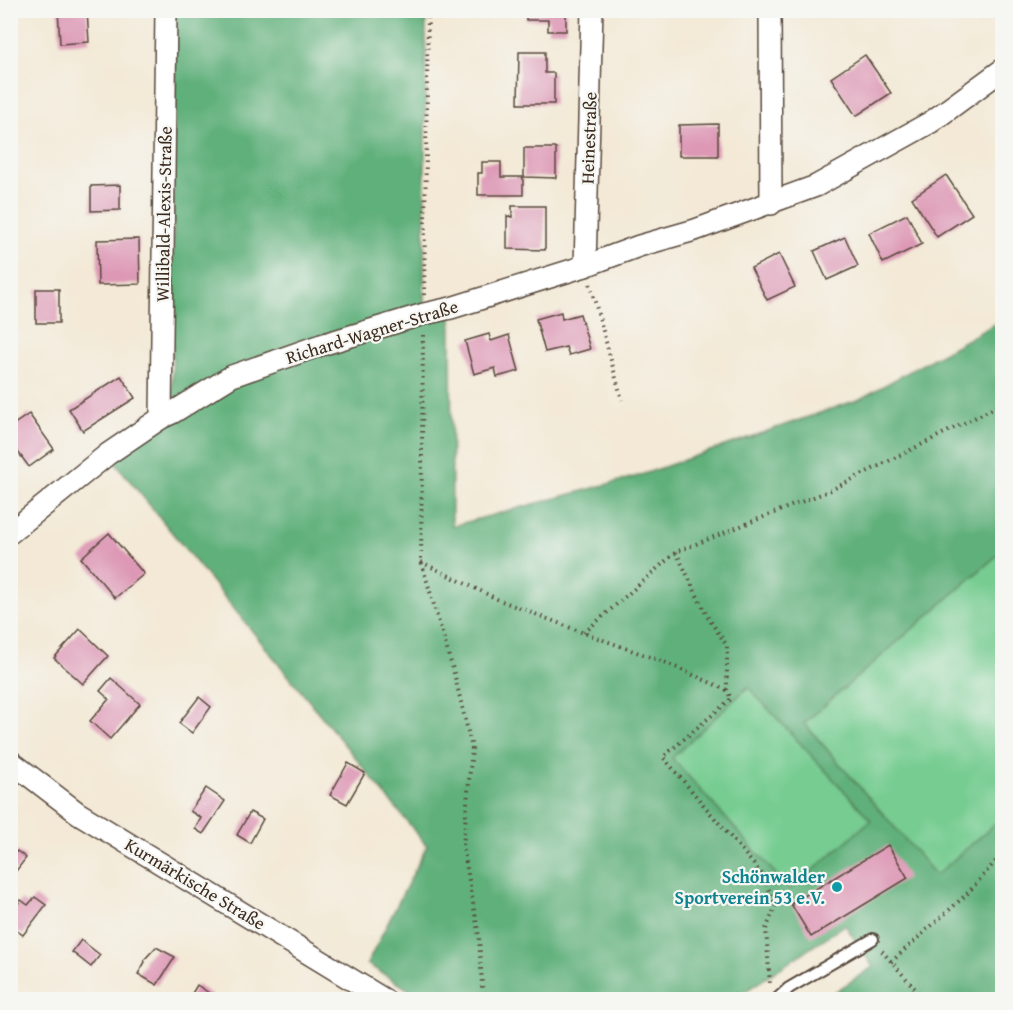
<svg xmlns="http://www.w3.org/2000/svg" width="1013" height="1010" font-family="'Gentium Book Plus',serif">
<rect width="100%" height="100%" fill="#f6f6f2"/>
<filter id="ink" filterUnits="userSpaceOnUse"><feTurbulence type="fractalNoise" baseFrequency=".0167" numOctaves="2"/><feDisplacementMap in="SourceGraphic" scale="12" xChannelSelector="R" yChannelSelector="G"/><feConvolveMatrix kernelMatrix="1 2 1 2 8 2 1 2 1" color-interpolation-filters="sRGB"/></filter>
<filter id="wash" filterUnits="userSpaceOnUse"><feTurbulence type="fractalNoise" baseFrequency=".008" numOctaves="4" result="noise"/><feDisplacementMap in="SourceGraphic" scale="24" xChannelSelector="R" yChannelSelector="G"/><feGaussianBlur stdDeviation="1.35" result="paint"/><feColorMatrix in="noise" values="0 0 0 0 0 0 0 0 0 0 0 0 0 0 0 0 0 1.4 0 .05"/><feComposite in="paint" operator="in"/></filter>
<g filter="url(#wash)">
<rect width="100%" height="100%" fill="#f3e9d6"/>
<!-- green -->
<g fill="#76cc91" stroke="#587b58" stroke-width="1.5">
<path d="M1002 551V818L936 876 804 723Z"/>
<path d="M749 686 872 820 790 891 671 758Z"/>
</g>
<!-- forest -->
<path fill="#60b07b" stroke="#4e6d4c" stroke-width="1.5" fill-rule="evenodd" d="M175 11H426L424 313 451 308 452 526 638 476 860 399 1002 320V551L804 723 936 875 1002 818V999H824L873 967 845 925 740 995 742 999H424L367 964 427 846 108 454 172 413ZM748 687 871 820 790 890 672 758Z"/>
<g id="blocks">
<!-- building -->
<g fill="#dd98b5">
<path d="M58 10H87L89 42 60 44Z"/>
<path d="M526 10H566V31H548V20H526Z"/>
<path d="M519 52H545V73H554V104H518Z"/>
<path d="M865 55 891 93 856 116 831 78Z"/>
<path d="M718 124V156H679V125Z"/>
<path d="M524 148H556V178L524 177Z"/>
<path d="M482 162H501V177H523V195H478V173H482Z"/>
<path d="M946 175 972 214 937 237 912 198Z"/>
<path d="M120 185V210L91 211V186Z"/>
<path d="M512 206H545V250L507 249V216L512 217Z"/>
<path d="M907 214 922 244 883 263 869 233Z"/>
<path d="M845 237 858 266 827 280 814 251Z"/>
<path d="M139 239 140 284 98 285 97 240Z"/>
<path d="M779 254 795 287 767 300 751 268Z"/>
<rect x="36" y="289" width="23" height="34"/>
<path d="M561 312 562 319 580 314 590 349 569 355 566 347 545 352 536 319Z"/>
<path d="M489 334 491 341 509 335 519 371 497 377 495 368 474 374 465 341Z"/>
<path d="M121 376 135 398 83 431 69 409Z"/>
<path d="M29 414 54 449 29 467 10 441V427Z"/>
<path d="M109 533 144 574 115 598 81 558Z"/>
<path d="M80 629 108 656 83 684 54 658Z"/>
<path d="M111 678 140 704 110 739 90 721 109 699 100 691Z"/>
<path d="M199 697 211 707 192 733 179 723Z"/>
<path d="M348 763 365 773 347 804 330 795Z"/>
<path d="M206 788 225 801 203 834 195 829 201 818 190 811Z"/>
<path d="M250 812 263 819 250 843 237 835Z"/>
<path d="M888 845 908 878 811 937 791 904Z"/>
<path d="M17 851 26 858 16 871 10 867V858Z"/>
<path d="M35 897 46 905 23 935 10 926V913L21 900 28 905Z"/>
<path d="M81 940 100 955 91 967 72 952Z"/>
<path d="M156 947 175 957 157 985 138 974 145 962 144 960Z"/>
<path d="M197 985 212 995 210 1000H188Z"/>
</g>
</g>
</g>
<g filter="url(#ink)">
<use href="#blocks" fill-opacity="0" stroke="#57473a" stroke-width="1.5"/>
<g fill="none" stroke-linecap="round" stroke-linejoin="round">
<defs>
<path id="lane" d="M776 1000 789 988 873 939"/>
<g id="street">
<path d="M770 10 771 204"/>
<path d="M585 266 592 10"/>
<path d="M161 418 166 10"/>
<path d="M10 533 108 454 161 418 172 413 232 376 321 345 424 314 451 308 585 266 639 246 695 230 816 186 931 122 1002 70"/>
<path d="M10 761 78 813 385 1000"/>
</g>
</defs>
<!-- lane casing -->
<use href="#lane" stroke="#57473a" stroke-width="14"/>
<!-- street casing -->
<use href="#street" stroke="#57473a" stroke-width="24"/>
<!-- path -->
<g stroke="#57473a" stroke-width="4" stroke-dasharray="1.5 4.5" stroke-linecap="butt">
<path d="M590 284 622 400"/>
<path d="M424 295 428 10"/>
<path d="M423 335 421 561 454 673 472 748 463 846 479 937 483 1000"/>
<path d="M676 552 707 616 727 646V690L731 699 663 757 761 873 776 905 766 929 770 985"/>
<path d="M421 562 499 600 584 633 664 662 727 690"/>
<path d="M584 633 676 552 831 490 1002 404"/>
<path d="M882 951 925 1000"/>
<path d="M891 962 967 894 1002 854"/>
<path d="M716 1000 731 995 754 1000"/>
</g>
<!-- lane -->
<use href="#lane" stroke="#fff" stroke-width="10"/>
<!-- street -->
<use href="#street" stroke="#fff" stroke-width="21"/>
</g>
</g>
<!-- markers -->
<circle fill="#0f9aa8" stroke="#f6f6f2" stroke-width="2" cx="837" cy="887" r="6"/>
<g text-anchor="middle" stroke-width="4.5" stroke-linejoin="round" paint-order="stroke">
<!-- street labels -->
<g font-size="18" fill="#3b2a1e" stroke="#f6f6f2">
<text transform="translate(589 138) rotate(-88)" y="6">Heinestraße</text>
<text transform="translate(164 214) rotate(-89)" y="6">Willibald-Alexis-Straße</text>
<text transform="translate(372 332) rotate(-17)" y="6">Richard-Wagner-Straße</text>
<text transform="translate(195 884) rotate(31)" y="6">Kurmärkische Straße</text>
</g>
<!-- culture labels -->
<g font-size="18" font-weight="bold" fill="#0d838f" stroke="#f6f6f2" text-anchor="end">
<text x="825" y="883">Schönwalder<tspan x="825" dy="21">Sportverein 53 e.V.</tspan></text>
</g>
</g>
<!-- margin -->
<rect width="1013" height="1010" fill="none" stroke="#f6f6f2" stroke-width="36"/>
</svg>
